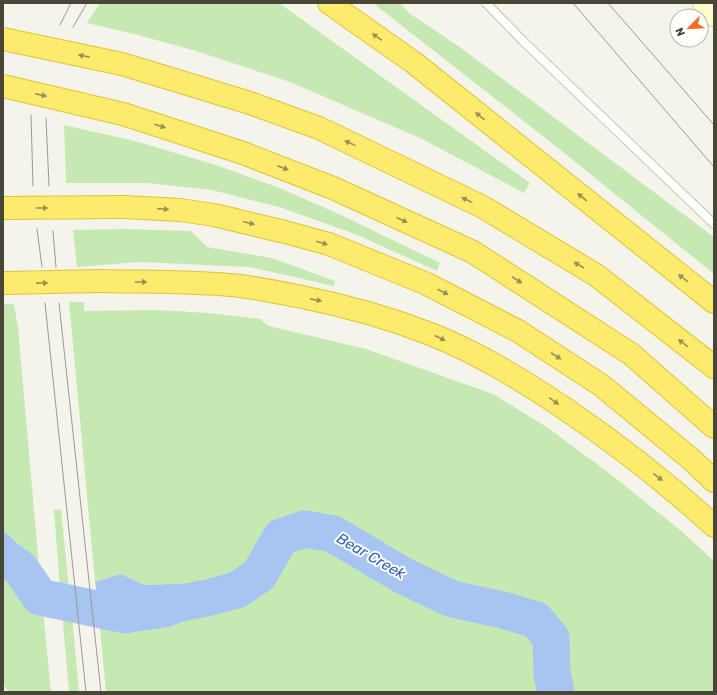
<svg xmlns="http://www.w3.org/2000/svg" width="717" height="695" font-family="Rubik,sans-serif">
<rect width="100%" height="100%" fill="#f5f4eb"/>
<!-- green -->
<g fill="#c6e9b4">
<path d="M100 3H279L530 183 524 193 422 139 290 82 196 51 134 34 87 23Z"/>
<path d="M373 3H400L409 13 461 48 714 237V274L558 148Z"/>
<path d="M64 125 135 141 216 165 280 188 343 216 440 263 437 271 355 234 279 207 212 190 147 183H66Z"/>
<path d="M124 229 191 231 207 247 272 258 335 281 334 286 249 267 139 262 77 267 73 230Z"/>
<path d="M69 302H84V311L157 310 209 313 260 319 269 326 366 349 493 394 548 428 609 473 680 530 714 561V692H106L100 629 129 633 169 627 240 600 225 582 144 585 121 574 95 582Z"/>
<path d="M3 304H14L18 328 40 577 14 540 3 531Z"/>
<path d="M61 509 69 589H60L54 510Z"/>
<path d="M3 567 43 610 51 692H9L3 684Z"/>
<path d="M62 613 72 616 79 692H69Z"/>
</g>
<!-- water -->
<g fill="#a8c4f1">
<path d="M3 531 14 540 40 577 43 610 3 568Z"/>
<path d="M121 574 144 585 225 582 240 600 169 627 129 633 100 629 95 582Z"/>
</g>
<!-- pier -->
<path fill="#f5f4eb" d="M95 580V582L100 631 98 629 93 582Z"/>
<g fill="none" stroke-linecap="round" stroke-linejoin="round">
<!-- river -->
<path stroke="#a8c4f1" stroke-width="37" d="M3 556 20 568 40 597 125 615 211 597 237 590 259 575 281 537 305 529 333 534 402 575 452 599 503 610 536 620 551 638 552 674 556 692"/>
<defs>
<path id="lane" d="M486 3 523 41 714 224"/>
<path id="secondary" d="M704 3 714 15"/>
<g id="highway">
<path d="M329 3 413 62 714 302"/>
<path d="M122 64 250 103 319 128 483 207 596 275 714 367"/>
<path d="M123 114 243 153 333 188 473 252 631 354 714 427"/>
<path d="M124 207 180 210 214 215 285 232 329 244 427 284 518 331 601 385 692 460 714 481"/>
<path d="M102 281C148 282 195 281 241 286 262 289 282 293 302 297 347 306 390 318 433 335 480 354 522 380 564 408 617 444 667 483 714 526"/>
</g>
</defs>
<!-- lane casing -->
<use href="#lane" stroke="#c1bead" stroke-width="10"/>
<!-- secondary casing -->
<use href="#secondary" stroke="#d5d19a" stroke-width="24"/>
<!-- highway casing -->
<use href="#highway" stroke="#dec33c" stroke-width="24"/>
<!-- lane -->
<use href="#lane" stroke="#fff" stroke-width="8"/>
<!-- secondary -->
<use href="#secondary" stroke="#fefccb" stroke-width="22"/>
<!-- highway -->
<use href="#highway" stroke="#fdeb6e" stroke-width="22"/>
<!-- tram -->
<g stroke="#999" stroke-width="1">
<path d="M573 3 714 167"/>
<path d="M608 3 714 125"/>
<path d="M60 25 71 3"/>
<path d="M73 27 87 3"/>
<path d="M31 115 33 186"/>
<path d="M46 118 49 186"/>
<path d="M37 229 42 267"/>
<path d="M53 231 56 267"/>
<path d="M45 303 86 692"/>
<path d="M59 303 101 692"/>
</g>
<defs>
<g id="highway-bridge">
<path d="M3 39 122 64"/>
<path d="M3 86 123 114"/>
<path d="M3 208 124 207"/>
<path d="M3 283 102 281"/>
</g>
</defs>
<!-- highway-bridge casing -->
<use href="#highway-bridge" stroke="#dec33c" stroke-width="24" stroke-linecap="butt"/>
<!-- highway-bridge -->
<use href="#highway-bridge" stroke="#fdeb6e" stroke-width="22"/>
</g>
<!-- one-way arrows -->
<defs><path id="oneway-solid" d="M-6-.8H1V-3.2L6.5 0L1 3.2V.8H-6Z"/></defs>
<g fill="#9a9050">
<use href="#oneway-solid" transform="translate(377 37) rotate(-145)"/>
<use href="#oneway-solid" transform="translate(84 56) rotate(-168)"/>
<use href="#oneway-solid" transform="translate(41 95) rotate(13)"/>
<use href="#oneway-solid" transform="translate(480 116) rotate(-141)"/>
<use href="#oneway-solid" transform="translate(160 126) rotate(18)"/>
<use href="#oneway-solid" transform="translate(350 143) rotate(-154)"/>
<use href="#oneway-solid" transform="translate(283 168) rotate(21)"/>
<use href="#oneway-solid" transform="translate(582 197) rotate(-141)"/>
<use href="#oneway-solid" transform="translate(467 200) rotate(-154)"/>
<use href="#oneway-solid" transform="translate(42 208)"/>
<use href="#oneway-solid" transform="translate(163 209) rotate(4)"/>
<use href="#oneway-solid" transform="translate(402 220) rotate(25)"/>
<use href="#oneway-solid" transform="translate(249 223) rotate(14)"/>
<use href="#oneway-solid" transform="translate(322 243) rotate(16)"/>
<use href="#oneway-solid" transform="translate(579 265) rotate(-149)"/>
<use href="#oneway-solid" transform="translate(683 278) rotate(-142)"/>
<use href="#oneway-solid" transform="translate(517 280) rotate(33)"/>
<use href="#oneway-solid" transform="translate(141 282)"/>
<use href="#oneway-solid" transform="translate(42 283) rotate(-1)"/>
<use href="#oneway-solid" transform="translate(443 292) rotate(27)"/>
<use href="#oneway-solid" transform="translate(316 300) rotate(11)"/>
<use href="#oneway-solid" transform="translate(440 338) rotate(24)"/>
<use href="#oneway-solid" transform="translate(683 343) rotate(-142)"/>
<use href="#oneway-solid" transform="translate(556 356) rotate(33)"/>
<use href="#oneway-solid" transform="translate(554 401) rotate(34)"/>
<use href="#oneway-solid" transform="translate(658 477) rotate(38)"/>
</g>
<g text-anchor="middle" stroke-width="4" stroke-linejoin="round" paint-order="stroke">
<!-- water labels -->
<g font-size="15" font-style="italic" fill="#3062b6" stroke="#fff">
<text transform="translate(371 556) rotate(30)" y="5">Bear Creek</text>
</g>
</g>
<!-- border -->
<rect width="717" height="695" fill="none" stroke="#494638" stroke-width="8"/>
<!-- north arrow -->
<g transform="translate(689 28) rotate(246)"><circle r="19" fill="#ffffff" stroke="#b6b5af"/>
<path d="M0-3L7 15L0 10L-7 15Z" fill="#f96c1e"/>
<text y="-6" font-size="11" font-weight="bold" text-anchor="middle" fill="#494638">N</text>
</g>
</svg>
